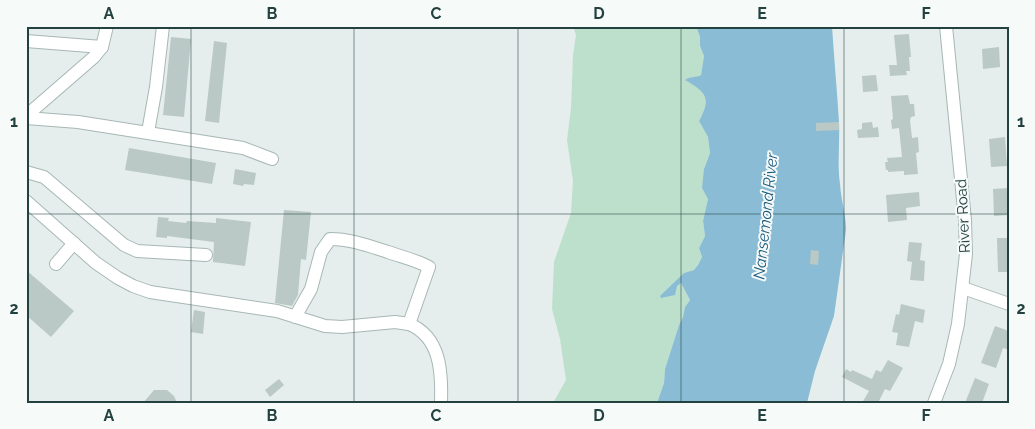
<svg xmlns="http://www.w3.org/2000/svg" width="1035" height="429" font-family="Raleway,sans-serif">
<rect width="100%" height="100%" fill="#e5eeec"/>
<!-- green -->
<path fill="#bde0cd" d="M573 26H696L700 37V46L704 56 701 75 697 78H688C706 93 711 99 699 121L708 137 710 153 704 169 708 199 703 221 705 236 699 248 702 257 698 265 694 270 684 273 677 286 681 283 690 300 685 307 683 317 679 325 665 369 664 383 657 403H553L566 380 560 339 552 309 554 262 571 213 573 181 567 140 571 108 573 55 576 35Z"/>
<!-- water -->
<path fill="#8bbcd5" d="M696 26H832C834 58 837 90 839 122 840 143 837 163 840 184 841 200 846 214 846 230L834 316 815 371 807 403H657L664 383 665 369 679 325 683 317 685 307 690 300 681 283 677 286 675 295 661 298 660 296 684 273 694 270 698 265 702 257 699 248 705 236 703 221 708 199 702 188 704 169 710 153 708 137 699 121C711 99 707 92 685 80 690 76 696 78 701 75L704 56 700 46V37Z"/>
<!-- building -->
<g fill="#bac9c5">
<path d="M909 34 911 57H909L910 71H906L907 75 890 76 889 65H897L894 35Z"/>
<path d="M171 37 191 39 184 117 163 115Z"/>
<path d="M214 41 227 43 219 123 205 121Z"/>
<path d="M999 47 1000 67 983 69 982 49Z"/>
<path d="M876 75 878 91 863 92 862 76Z"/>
<path d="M908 95 910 104H914L915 116 911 117 910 120 912 138 918 137 919 152 916 153 918 174 904 175V171L888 172V170H886L885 162H888L887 158 902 157 899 128 892 129 891 120 893 119 891 96Z"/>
<path d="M839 122V130L816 131V123Z"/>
<path d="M872 122 873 128 878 127 879 137 858 138 857 130 862 129V123Z"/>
<path d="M1005 137 1007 166 991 167 989 139Z"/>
<path d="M129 148 216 163 212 184 125 170Z"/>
<path d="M235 169 256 173 254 185 244 184 243 186 233 184Z"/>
<path d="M1008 188 1009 215 994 216 993 189Z"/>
<path d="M919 192 920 206 906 208 907 220 888 222 886 195Z"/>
<path d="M284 210 311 212 306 260 301 259 298 295 292 306 275 303Z"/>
<path d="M158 217 169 218 168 221 186 223 187 221 216 223V218L251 222 245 266 213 262 214 242 167 236V238L156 237Z"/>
<path d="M997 238H1009V272H998Z"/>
<path d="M909 242 922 243 920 260 925 261 924 281 910 280 912 262 907 261Z"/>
<path d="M811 250 819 251 818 265 810 264Z"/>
<path d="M26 270 74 311 51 337 26 315Z"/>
<path d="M901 304 925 310 923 323 915 321 909 347 896 345 898 333 892 332 896 314 899 315Z"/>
<path d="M194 310 205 312 203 334 191 332Z"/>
<path d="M995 326 1009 331 1007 339 1009 340V350L1003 348 996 368 981 363Z"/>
<path d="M888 360 903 368 890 391 885 389 878 403H862L869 391 842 377 846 369 851 372 852 370 872 379 876 370 881 372Z"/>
<path d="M975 378 989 384 982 403H965Z"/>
<path d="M279 379 284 385 270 397 265 390Z"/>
<path d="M154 390H167L174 396 177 403H143Z"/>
</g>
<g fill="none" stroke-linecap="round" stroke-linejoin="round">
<defs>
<g id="minor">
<path d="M26 41 102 47"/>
<path d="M26 116 94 57 102 47 107 26"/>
<path d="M26 118 78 122 243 148 272 159"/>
<path d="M148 132 156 87 163 26"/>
<path d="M26 172 44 177 124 245 137 251 206 255"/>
<path d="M26 201 96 263 118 278 133 286 150 292 277 311 325 326 342 327 395 322 409 324 429 267C416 260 402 257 388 252 369 246 351 239 330 239L321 252 311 289 295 317"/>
<path d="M56 264 74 243"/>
<path d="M963 288 1009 304"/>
<path d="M409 324C441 337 442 373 441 403"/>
<path d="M934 403 949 364 958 324 966 254 965 220 946 26"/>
</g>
</defs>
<!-- minor casing -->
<use href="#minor" stroke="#a7b7b5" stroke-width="14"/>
<!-- minor -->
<use href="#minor" stroke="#fff" stroke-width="12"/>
</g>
<!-- grid -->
<path fill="none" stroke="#23413f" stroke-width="1" stroke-opacity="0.55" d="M191 26V403M354 26V403M518 26V403M681 26V403M844 26V403M26 214H1009"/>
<g text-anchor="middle" stroke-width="4" stroke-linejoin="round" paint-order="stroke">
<!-- street labels -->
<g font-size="15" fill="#23413f" stroke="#f6faf9">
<text transform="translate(963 216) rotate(-93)" y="5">River Road</text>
</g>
<!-- water labels -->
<g font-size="16" font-style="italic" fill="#1a5c80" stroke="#f6faf9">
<text transform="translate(765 216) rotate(-84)" y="6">Nansemond River</text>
</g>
</g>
<!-- border -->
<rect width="1035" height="429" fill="none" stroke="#f6faf9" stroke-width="55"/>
<rect x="28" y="28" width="980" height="374" fill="none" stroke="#23413f" stroke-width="2"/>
<g font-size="16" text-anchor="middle" font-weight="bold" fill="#23413f">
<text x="109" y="19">A</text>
<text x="272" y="19">B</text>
<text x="436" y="19">C</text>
<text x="599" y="19">D</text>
<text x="762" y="19">E</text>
<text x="926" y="19">F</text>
<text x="14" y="127">1</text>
<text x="1021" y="127">1</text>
<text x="14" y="314">2</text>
<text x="1021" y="314">2</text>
<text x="109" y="421">A</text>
<text x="272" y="421">B</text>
<text x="436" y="421">C</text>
<text x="599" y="421">D</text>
<text x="762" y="421">E</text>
<text x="926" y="421">F</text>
</g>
</svg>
